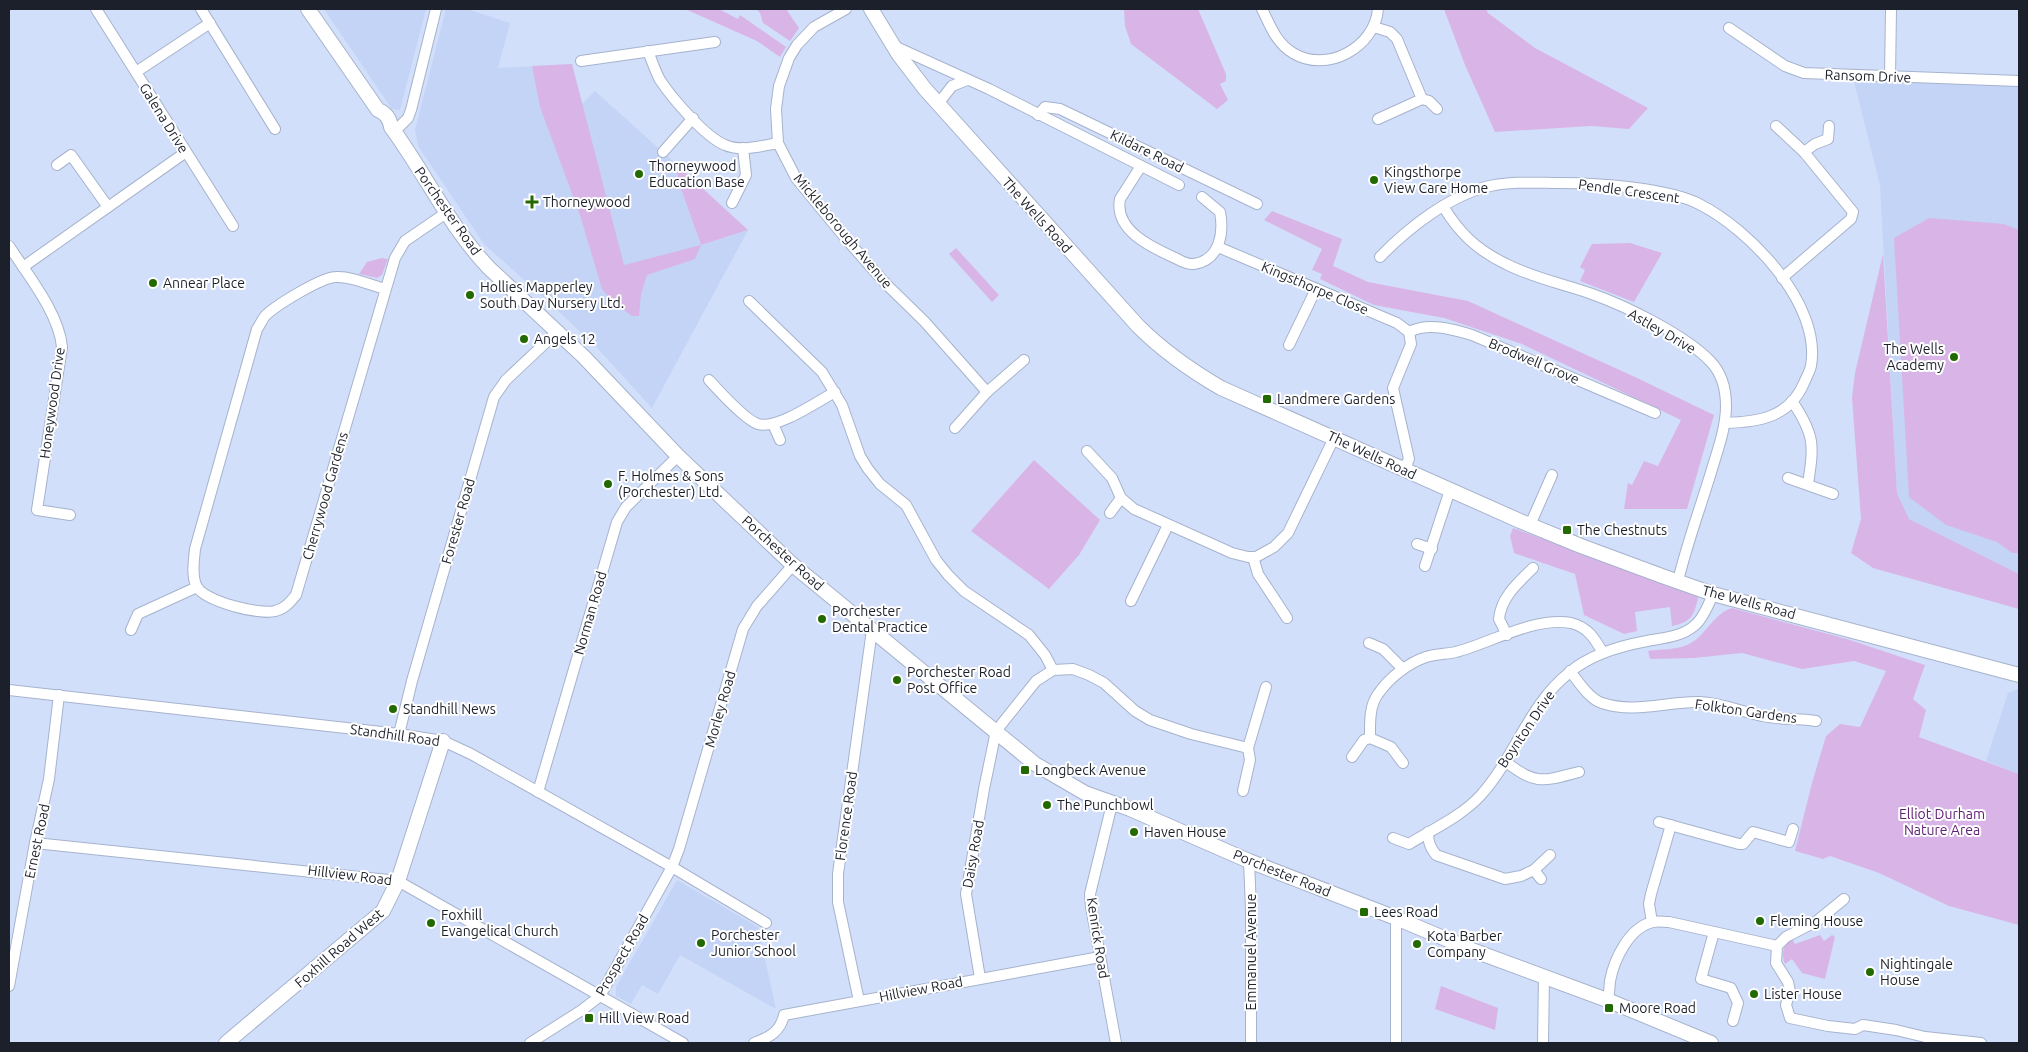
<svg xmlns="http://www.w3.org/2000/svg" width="2028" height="1052" font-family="Ubuntu,sans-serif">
<rect width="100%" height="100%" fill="#d2dffa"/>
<!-- built -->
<g fill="#c4d4f6">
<path d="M324 9H426L400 110 392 109Z"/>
<path d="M446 9H467L510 23 498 68 572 64 582 104 595 91 675 163 680 186 701 245 748 230 652 408 598 349 553 306 484 244 418 146 415 130Z"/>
<path d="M1854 81 2019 86V574L1909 519 1897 493 1880 185Z"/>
<path d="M2017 689H2019V774L1986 761 2008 693Z"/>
<path d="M677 880 758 927 776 1009 680 955 658 994 642 985 631 1004 616 996V987Z"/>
</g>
<!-- green -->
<g fill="#d9b5e7">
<path d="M685 9H719L738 19 740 15 786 47 780 57 757 41Z"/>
<path d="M756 9H786L799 28 790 41 763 23 760 13Z"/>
<path d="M1124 9H1198L1226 74V81L1220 84 1228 100 1217 109 1131 44 1125 26Z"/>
<path d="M1444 9H1486L1488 13 1535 48 1648 108 1629 129 1591 126 1495 132 1465 65Z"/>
<path d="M572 64 624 265 701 245 680 186 675 163 748 230 701 245 695 259 647 275 641 294 639 316H632L612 301 602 289 580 215 540 107 532 66Z"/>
<path d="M1272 211 1342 239 1333 266 1368 282 1468 301 1635 377 1714 415 1687 509H1624L1628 483 1632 485 1644 461 1658 466 1681 420 1522 344 1444 318 1374 305 1320 279 1322 274 1312 270 1322 249 1264 220Z"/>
<path d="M1929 218 2004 224 2019 230V553H2012L1997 542 1946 525 1909 497 1894 238Z"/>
<path d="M1630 243 1662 253 1634 302 1580 281 1585 270 1580 267 1592 244Z"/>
<path d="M956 248 999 295 992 302 949 254Z"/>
<path d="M1883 254 1897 493 1909 519 2019 574V609L1873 568 1851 553 1861 519 1852 398 1855 373Z"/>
<path d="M382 258 388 259 382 275 377 278 359 274 367 262Z"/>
<path d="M1034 460 1100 520 1079 555 1049 589 971 531Z"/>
<path d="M1513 528 1694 593 1698 598C1694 616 1691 622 1672 626L1670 607 1635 612 1637 631 1624 634 1584 615 1575 574 1514 553 1510 536Z"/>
<path d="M1732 608 1847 639 1925 665 1913 699 1926 710 1919 737 2019 774V925L1949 906 1879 873 1830 856 1823 859 1795 851 1812 783 1826 736 1840 724 1860 727 1886 671 1854 661 1802 669 1742 653 1694 658 1650 659 1648 651C1660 649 1676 650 1687 645 1706 637 1712 614 1732 608Z"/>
<path d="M1820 935 1824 941 1832 935 1835 937 1825 979 1802 973 1792 959 1785 964C1781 955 1783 943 1792 939L1795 944Z"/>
<path d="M1441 986 1498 1008 1495 1030 1435 1009Z"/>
</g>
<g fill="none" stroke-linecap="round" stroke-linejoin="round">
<defs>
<g id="minor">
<path d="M96 9 233 226"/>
<path d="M201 9 275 129"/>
<path d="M846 9 814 27 797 45 789 58 779 86 776 109 778 143 796 178 847 240 885 283 924 321 987 392"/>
<path d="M1262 9C1270 25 1276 43 1293 53 1327 74 1375 47 1378 9"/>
<path d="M1374 27 1390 32 1397 39 1422 99 1378 119"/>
<path d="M1729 28 1785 66 1804 73 2019 81"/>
<path d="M894 46 989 89 1179 185"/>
<path d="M648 51C652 61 655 71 660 80 672 98 705 137 725 145 741 152 761 146 778 143"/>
<path d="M581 61 715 42"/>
<path d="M136 72 210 23"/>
<path d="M1890 77 1891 9"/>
<path d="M1422 99 1429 101 1437 109"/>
<path d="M938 104 952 86 967 80"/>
<path d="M1038 115 1045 107 1060 109 1257 204"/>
<path d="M1776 126 1804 152 1853 212 1851 219 1782 278"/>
<path d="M394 132 408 118 411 110 436 9"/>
<path d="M663 152 693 118"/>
<path d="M1804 152 1815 144 1828 139 1829 126"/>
<path d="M57 165 71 155 108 207"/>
<path d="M1141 166 1120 199C1114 230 1151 247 1173 257 1180 260 1186 265 1194 264 1220 260 1224 233 1220 212L1202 197"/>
<path d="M732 203 746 175 743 148"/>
<path d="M1443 206C1459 233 1477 250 1506 264 1533 278 1564 284 1592 294 1626 306 1685 335 1710 361 1722 373 1726 390 1726 406 1726 427 1718 449 1712 469 1701 506 1687 543 1678 581"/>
<path d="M9 246C27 274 59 313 62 347L37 510 70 515"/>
<path d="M1218 247 1397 323 1409 332"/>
<path d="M1380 257C1408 228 1450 195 1490 186 1513 181 1537 183 1561 183 1597 183 1668 188 1699 204 1749 229 1822 304 1811 366 1810 371 1806 378 1804 383 1789 418 1758 422 1725 423"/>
<path d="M23 267 186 152"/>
<path d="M385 289C370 285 351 276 336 277 322 277 276 305 265 316 262 320 260 325 257 329L195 549C194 560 191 577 197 587 206 602 260 615 275 611 285 609 290 602 296 595L395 258 405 241 446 213"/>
<path d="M749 301 822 372 842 405 860 456 868 469 880 484 906 505 936 560 948 575 964 591 1029 635 1045 655 1053 670"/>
<path d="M1409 332C1428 322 1452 329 1472 335L1655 413"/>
<path d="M1289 345 1316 289"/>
<path d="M709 380C719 391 745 420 758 424 777 430 818 401 835 392"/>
<path d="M1792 401C1815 435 1814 445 1808 484"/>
<path d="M773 424 780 440"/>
<path d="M955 428 987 392 1024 360"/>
<path d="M1087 451 1112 478 1121 498 1134 509 1232 553 1248 557H1256L1274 547 1288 533 1334 438"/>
<path d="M1408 472 1407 463 1409 459 1393 388 1411 344 1409 332"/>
<path d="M1788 478 1833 494"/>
<path d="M1110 513 1121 498"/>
<path d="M1530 525 1552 475"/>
<path d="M1417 544 1432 549"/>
<path d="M1253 557 1258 574 1287 618"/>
<path d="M1425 566 1450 490"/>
<path d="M1131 601 1168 525"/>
<path d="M131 630 138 614 197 587"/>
<path d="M1507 635 1499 619C1501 597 1518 583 1533 568"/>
<path d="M1369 643 1383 649 1403 669"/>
<path d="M1570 671C1578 681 1589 699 1602 703 1634 714 1668 701 1700 702 1722 703 1742 712 1763 716 1781 720 1798 718 1816 721"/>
<path d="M9 690 399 734 443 741 471 754 672 867 766 923"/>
<path d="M399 734 412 681 494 397 506 380 558 331"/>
<path d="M1370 738 1391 747 1403 763"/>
<path d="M1352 757 1364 740 1370 738C1370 724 1369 706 1378 694 1389 678 1408 663 1426 657 1436 654 1447 654 1456 652 1490 643 1536 616 1571 623 1588 627 1595 639 1603 653"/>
<path d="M1505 761C1535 786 1544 781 1579 772"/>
<path d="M1243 791 1250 760 1248 748"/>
<path d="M538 792 617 522 626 507 678 456"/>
<path d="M1112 804 1090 894 1091 907 1116 1043"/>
<path d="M1659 822 1739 844H1743L1753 832 1789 842 1793 829"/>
<path d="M1428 832C1428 842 1430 847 1436 855L1505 879 1521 876 1534 870 1550 855"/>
<path d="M1393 838 1409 844C1433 829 1462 816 1481 795 1515 757 1529 704 1570 672 1591 654 1620 646 1647 641 1663 638 1681 637 1694 626 1702 620 1709 604 1713 594"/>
<path d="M35 843 398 881 683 1043"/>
<path d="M1249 861 1251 909V1043"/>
<path d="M1534 870 1541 879"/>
<path d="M1844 899 1817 921 1786 937 1777 946 1776 963 1788 982 1790 991 1786 1005 1790 1018 1828 1026 1855 1029 1863 1025 1896 1030 1925 1037 1981 1043"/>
<path d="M1652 922 1649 904 1651 894 1671 825"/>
<path d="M1714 932 1701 979 1731 988 1738 1003 1733 1021"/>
<path d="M980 978 966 894 984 789 996 731 1036 681 1053 670 1073 669 1089 675 1104 683 1135 711 1150 720 1191 734 1248 748 1266 687"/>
<path d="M9 986 35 843 49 779 59 695"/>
<path d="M1607 1000C1610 993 1609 989 1610 981 1614 960 1629 927 1653 922 1658 921 1664 922 1669 922L1777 946"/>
<path d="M859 1001 838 902V874L872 630"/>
<path d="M530 1043 582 1010 600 996 672 867 679 849 743 629 757 606 793 565"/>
<path d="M754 1043C770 1037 780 1032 784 1015L1100 957"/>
<path d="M1396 1043V918"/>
<path d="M1543 1043 1544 976"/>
</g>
<g id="tertiary">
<path d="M308 9 378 110C386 113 390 119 391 127 425 173 449 226 489 268L584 357 678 456 793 565 1035 764 1085 793 1130 809 1249 861 1396 918 1472 950 1607 1000 1711 1043"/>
<path d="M871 9 899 55 925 89 1138 326C1163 351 1190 370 1221 388L1520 521 1581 546 1662 576 1713 594 2019 675"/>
<path d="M226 1043 383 911 398 881 443 741"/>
</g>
</defs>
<!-- minor casing -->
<use href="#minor" stroke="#a6b3cd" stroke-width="12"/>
<!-- tertiary casing -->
<use href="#tertiary" stroke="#a6b3cd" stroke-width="16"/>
<!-- minor -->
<use href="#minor" stroke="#fff" stroke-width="10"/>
<!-- tertiary -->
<use href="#tertiary" stroke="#fff" stroke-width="14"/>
</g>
<!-- markers -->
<g fill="#226902" stroke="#fff" stroke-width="2">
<circle cx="639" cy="174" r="5"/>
<circle cx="1374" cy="180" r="5"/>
<path d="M529.5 194.5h5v5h5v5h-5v5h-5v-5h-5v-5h5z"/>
<circle cx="153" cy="283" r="5"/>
<circle cx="470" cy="295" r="5"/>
<circle cx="524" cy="339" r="5"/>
<circle cx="1954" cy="357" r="5"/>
<rect x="1262" y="394" width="10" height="10" rx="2.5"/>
<circle cx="608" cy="484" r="5"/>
<rect x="1562" y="525" width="10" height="10" rx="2.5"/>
<circle cx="822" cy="619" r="5"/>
<circle cx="897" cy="680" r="5"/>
<circle cx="393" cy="709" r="5"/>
<rect x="1020" y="765" width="10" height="10" rx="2.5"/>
<circle cx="1047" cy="805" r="5"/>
<circle cx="1134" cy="832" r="5"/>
<rect x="1359" y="907" width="10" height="10" rx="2.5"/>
<circle cx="1760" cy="921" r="5"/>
<circle cx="431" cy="923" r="5"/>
<circle cx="701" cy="943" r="5"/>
<circle cx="1417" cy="944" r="5"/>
<circle cx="1870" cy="972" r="5"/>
<circle cx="1754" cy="994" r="5"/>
<rect x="1604" y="1003" width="10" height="10" rx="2.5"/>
<rect x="584" y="1013" width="10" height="10" rx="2.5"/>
</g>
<g text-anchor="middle" stroke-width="4" stroke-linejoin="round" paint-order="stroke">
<!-- street labels -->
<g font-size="14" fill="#1c202a" stroke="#fff">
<text transform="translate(1868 76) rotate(2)" y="5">Ransom Drive</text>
<text transform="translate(164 118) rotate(58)" y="5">Galena Drive</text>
<text transform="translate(1147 151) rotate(26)" y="5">Kildare Road</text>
<text transform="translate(1629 191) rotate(8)" y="5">Pendle Crescent</text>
<text transform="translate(448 211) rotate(55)" y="5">Porchester Road</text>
<text transform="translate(1037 215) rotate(48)" y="5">The Wells Road</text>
<text transform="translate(843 231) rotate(50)" y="5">Mickleborough Avenue</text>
<text transform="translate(1315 288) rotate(23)" y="5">Kingsthorpe Close</text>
<text transform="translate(1662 331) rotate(30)" y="5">Astley Drive</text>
<text transform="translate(1534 361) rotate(23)" y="5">Brodwell Grove</text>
<text transform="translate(52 403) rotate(-82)" y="5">Honeywood Drive</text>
<text transform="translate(1372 455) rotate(25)" y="5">The Wells Road</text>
<text transform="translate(325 496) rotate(-74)" y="5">Cherrywood Gardens</text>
<text transform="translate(458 521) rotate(-74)" y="5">Forester Road</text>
<text transform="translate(783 553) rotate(42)" y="5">Porchester Road</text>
<text transform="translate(1749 602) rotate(15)" y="5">The Wells Road</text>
<text transform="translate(590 613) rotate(-74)" y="5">Norman Road</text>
<text transform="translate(720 709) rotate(-74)" y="5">Morley Road</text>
<text transform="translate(1746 711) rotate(8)" y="5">Folkton Gardens</text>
<text transform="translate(1526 729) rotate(-56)" y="5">Boynton Drive</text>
<text transform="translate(395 735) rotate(8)" y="5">Standhill Road</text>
<text transform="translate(846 816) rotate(-82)" y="5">Florence Road</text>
<text transform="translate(37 841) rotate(-78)" y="5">Ernest Road</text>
<text transform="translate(973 854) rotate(-80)" y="5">Daisy Road</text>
<text transform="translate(1282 873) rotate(22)" y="5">Porchester Road</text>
<text transform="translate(350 875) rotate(7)" y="5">Hillview Road</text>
<text transform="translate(1098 938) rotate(81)" y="5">Kenrick Road</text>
<text transform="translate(339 948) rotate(-41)" y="5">Foxhill Road West</text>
<text transform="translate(1251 952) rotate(-90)" y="5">Emmanuel Avenue</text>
<text transform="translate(622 955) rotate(-60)" y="5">Prospect Road</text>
<text transform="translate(921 989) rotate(-11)" y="5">Hillview Road</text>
</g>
<!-- poi labels -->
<g font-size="14" fill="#1c202a" stroke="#fff" text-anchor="start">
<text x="649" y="171">Thorneywood<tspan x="649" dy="16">Education Base</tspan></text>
<text x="1384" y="177">Kingsthorpe<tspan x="1384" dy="16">View Care Home</tspan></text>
<text x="543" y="207">Thorneywood</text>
<text x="163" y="288">Annear Place</text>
<text x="480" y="292">Hollies Mapperley<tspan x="480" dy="16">South Day Nursery Ltd.</tspan></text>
<text x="534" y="344">Angels 12</text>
<text x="1944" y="354" text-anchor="end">The Wells<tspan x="1944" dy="16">Academy</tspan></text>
<text x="1277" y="404">Landmere Gardens</text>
<text x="618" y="481">F. Holmes &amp; Sons<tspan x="618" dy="16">(Porchester) Ltd.</tspan></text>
<text x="1577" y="535">The Chestnuts</text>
<text x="832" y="616">Porchester<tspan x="832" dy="16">Dental Practice</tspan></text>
<text x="907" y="677">Porchester Road<tspan x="907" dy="16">Post Office</tspan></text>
<text x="403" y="714">Standhill News</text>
<text x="1035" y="775">Longbeck Avenue</text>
<text x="1057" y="810">The Punchbowl</text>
<text x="1144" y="837">Haven House</text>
<text x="1374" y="917">Lees Road</text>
<text x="441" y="920">Foxhill<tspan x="441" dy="16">Evangelical Church</tspan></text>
<text x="1770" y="926">Fleming House</text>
<text x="711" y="940">Porchester<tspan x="711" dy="16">Junior School</tspan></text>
<text x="1427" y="941">Kota Barber<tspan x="1427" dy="16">Company</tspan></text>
<text x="1880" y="969">Nightingale<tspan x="1880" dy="16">House</tspan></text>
<text x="1764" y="999">Lister House</text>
<text x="1619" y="1013">Moore Road</text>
<text x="599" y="1023">Hill View Road</text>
</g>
<!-- park labels -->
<g font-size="14" fill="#602175" stroke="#fff">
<text x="1942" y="819">Elliot Durham<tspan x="1942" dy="16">Nature Area</tspan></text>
</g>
</g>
<!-- border -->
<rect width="2028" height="1052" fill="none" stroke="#1c202a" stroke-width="20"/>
</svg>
